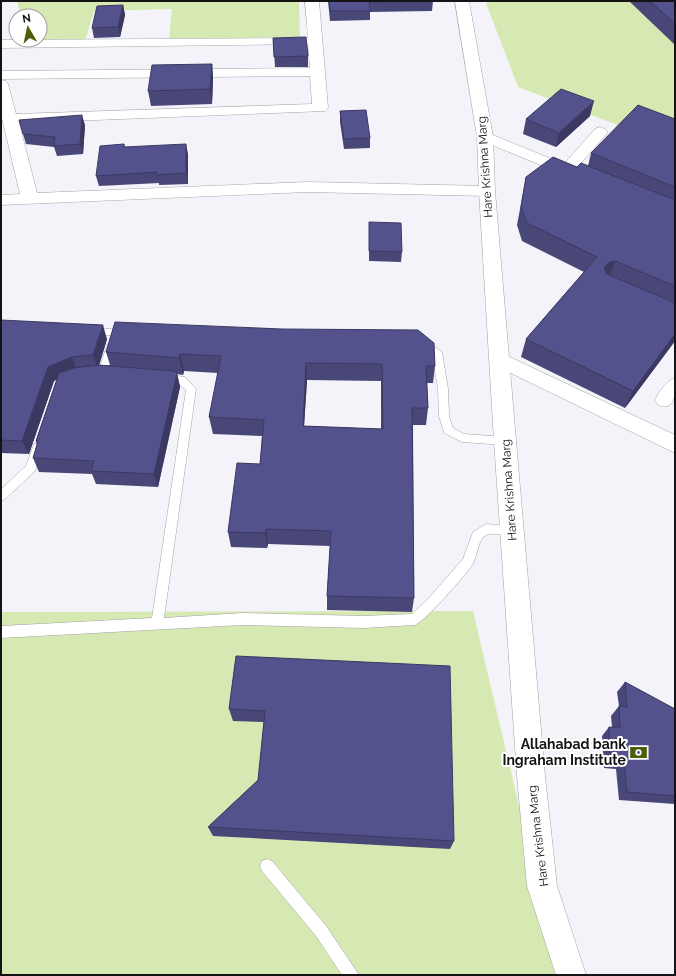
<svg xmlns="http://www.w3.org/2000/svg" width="676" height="976" font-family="Raleway,sans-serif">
<rect width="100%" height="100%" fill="#f3f3f9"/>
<!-- green -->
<g fill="#d7e9b2">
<path d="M17 1H299L300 37 169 39 172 9 94 11 85 41 40 40V16H21Z"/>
<path d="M498 1H675V147L518 87 486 3Z"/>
<path d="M473 611 559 975H1V612Z"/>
</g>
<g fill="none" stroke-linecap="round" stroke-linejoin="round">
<defs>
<g id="service">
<path d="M90 328 127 330 132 333 127 336 90 334 85 331Z"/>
<path d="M422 338 442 352 448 389 449 416 453 428 464 434 505 437 509 438 510 441 509 444 505 445 462 442 444 433 439 416 438 389 432 354 419 343 417 341 419 339Z"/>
<path d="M112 342 117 345 108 373 107 376 98 378 94 377 93 374 94 371 99 370 107 345Z"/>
<path d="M164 374 185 377 196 389 164 618 242 613 363 616 412 614 428 599 463 559 473 532 486 524 512 526 516 528 518 531 516 534C507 538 494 531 486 535 477 540 478 557 472 565 465 576 426 620 415 625L363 628 242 625 1 638V626L152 618 186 390 178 383 160 381 159 378 160 375Z"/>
<path d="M38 443 42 444 43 447 35 471 5 499 1 501V489L26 466 34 444Z"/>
<path d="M267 859 272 861 326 926 359 975H342L316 936 262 871 260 866 262 861Z"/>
</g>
<g id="minor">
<path d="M305 1H319L328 108 325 111 19 123 37 193 307 182 487 186 493 187 495 191 493 195 487 196 307 192 1 205V195L20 194 1 114V80L6 81 8 84 16 114 312 104 310 76 1 79V71L310 68 308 44 1 48V40L308 38Z"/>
<path d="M600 127 605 129 608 132 576 169 582 174 580 177 574 179 480 140 477 137 480 134 485 132 490 134 564 164 595 129Z"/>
<path d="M499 352 675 435V453L492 364 489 359 492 354Z"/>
<path d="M675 378C675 393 676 412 658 405L655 400C660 391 665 382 675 378Z"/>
</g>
<path id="tertiary" d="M455 1H469L493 137 495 191 516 441 545 776 557 886 586 975H556L527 886 517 776 494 441 479 191 477 137Z"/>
</defs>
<!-- service casing -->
<use href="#service" stroke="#a3a3a8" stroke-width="1"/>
<!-- minor casing -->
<use href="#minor" stroke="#a3a3a8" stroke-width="1"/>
<!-- tertiary casing -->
<use href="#tertiary" stroke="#a3a3a8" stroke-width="1"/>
<!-- service -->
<use href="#service" fill="#fff" fill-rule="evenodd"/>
<!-- minor -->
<use href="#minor" fill="#fff" fill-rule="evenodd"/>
<!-- tertiary -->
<use href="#tertiary" fill="#fff" fill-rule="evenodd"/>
</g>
<!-- wall -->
<g fill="#484778" fill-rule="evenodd">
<path d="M328 1H433L432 11 370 12V20L330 21Z"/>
<path d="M629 1H675V45Z"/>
<path d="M123 5 125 15 120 37 94 38 92 28Z"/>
<path d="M273 38 308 56V67H275Z"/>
<path d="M212 64 213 78 212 104 151 106 148 91Z"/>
<path d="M340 111 370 138V148L344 149 340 122Z"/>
<path d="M590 116 556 147 523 134 526 119Z"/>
<path d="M675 119V341L625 408 521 357 526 339 584 272 522 241 517 225 526 177 577 167 588 166 591 153Z"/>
<path d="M85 125 83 154 57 156 54 147 26 144 23 134Z"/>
<path d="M124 144 125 147 188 154V184L159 185V183L99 186 96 176Z"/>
<path d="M369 222 402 252 401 262 369 261Z"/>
<path d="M1 320 107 339 99 365H110L106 352 115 322 435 366 433 383H427L428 408 426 425H413L414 598 412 612 327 610V596L330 546 268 544 267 548 231 547 228 532 260 464 262 436 213 434 209 417 218 373 184 371 183 375 177 374 180 387 158 487 96 484 92 474 39 472 33 458 37 445 36 441 57 379 54 381 29 454 1 453ZM307 380 381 381V429L304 426Z"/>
<path d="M236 656 454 841 450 849 213 836 208 827 258 780 264 722 233 721 229 709Z"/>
<path d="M625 682 675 709V804L619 800 616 769 604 768 602 736 609 727H612L611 716 619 706 617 692Z"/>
</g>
<!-- shaded-wall -->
<g fill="#3b3962">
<path d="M123 5 125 15 120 37 118 27Z"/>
<path d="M212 64 213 78 212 104 210 89Z"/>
<path d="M594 101 590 116 556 147 559 133Z"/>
<path d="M82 115 85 125 83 154 80 144Z"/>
<path d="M186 144 188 154V184L186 173Z"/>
<path d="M615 261 609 280 604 268 608 263Z"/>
<path d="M103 325 107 339 98 369 93 355Z"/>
<path d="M675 334V341L625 408 633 391Z"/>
<path d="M180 354 184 371 183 375 179 358Z"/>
<path d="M72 357 77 371 54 381 29 454 22 441 48 367Z"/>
<path d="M306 363 307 380 303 442V426Z"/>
<path d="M177 373 180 387 158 487 154 474Z"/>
<path d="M266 529 268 544 267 548 265 533Z"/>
</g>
<!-- building -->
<g fill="#54528c" stroke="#3b3962" fill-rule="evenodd">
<path d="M329 1H427L369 2 370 11H330Z"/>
<path d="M650 1H675V24Z"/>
<path d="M123 5 118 27 92 28 97 6Z"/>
<path d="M306 37 308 56 274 57 273 38Z"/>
<path d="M212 64 210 89 148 91 152 65Z"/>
<path d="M561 89 594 101 559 133 526 119Z"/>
<path d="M638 105 675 119V187L591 153Z"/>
<path d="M366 110 370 138 344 139 340 111Z"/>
<path d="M82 115 80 144 54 146 55 137 23 134 19 120Z"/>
<path d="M124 144V147L186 144V173L157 175V172L96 176 100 146Z"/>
<path d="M553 157 577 167 581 163 675 200V286L615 261 608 263 604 268 607 274 675 303V334L633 391 526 339 597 257 527 223 521 207 526 177Z"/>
<path d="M369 222 401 223 402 252 369 251Z"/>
<path d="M1 320 103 325 93 355 72 357 48 367 22 441 1 440Z"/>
<path d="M115 322 282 329 418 330 434 343 435 366H426L428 408H412L414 598 327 596 331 531 266 529 265 533 228 532 237 463 260 464 264 420 209 417 221 356 180 354 179 358 106 352ZM306 363 382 364 383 429 303 426Z"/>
<path d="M98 365 174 371 177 373 154 474 91 471 94 461 33 458 38 441H36L59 373 74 368Z"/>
<path d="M236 656 450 666 454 841 208 827 258 780 265 711 229 709Z"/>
<path d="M625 682 675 709V796L627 792 624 761 611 760 609 727 620 728 619 706 627 707Z"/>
</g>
<!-- icons -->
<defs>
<symbol id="bank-bare" viewBox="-9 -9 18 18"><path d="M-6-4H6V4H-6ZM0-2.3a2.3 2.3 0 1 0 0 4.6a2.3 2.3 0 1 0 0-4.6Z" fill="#4d6008" stroke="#fff" stroke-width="2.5" paint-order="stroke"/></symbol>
</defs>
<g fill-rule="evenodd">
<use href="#bank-bare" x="626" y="740" width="25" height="25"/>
</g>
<g text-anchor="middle" stroke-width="4" stroke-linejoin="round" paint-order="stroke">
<!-- street labels -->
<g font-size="12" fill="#141416" stroke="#fff">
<text transform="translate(485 167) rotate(-94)" y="4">Hare Krishna Marg</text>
<text transform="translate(509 490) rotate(-94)" y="4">Hare Krishna Marg</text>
<text transform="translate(538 836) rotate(-97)" y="4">Hare Krishna Marg</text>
</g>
<!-- near-poi labels -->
<g font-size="14" font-weight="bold" fill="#141416" stroke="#fff" text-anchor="end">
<text x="626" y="749">Allahabad bank<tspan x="626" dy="16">Ingraham Institute</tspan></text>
</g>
</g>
<!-- border -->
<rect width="676" height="976" fill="none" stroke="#141416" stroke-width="4"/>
<!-- north arrow -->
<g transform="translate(28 28) rotate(351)"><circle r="19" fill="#ffffff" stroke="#a1a1a2"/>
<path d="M0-3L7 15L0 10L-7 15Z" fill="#4d6008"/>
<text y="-6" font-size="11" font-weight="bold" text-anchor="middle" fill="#141416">N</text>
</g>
</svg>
